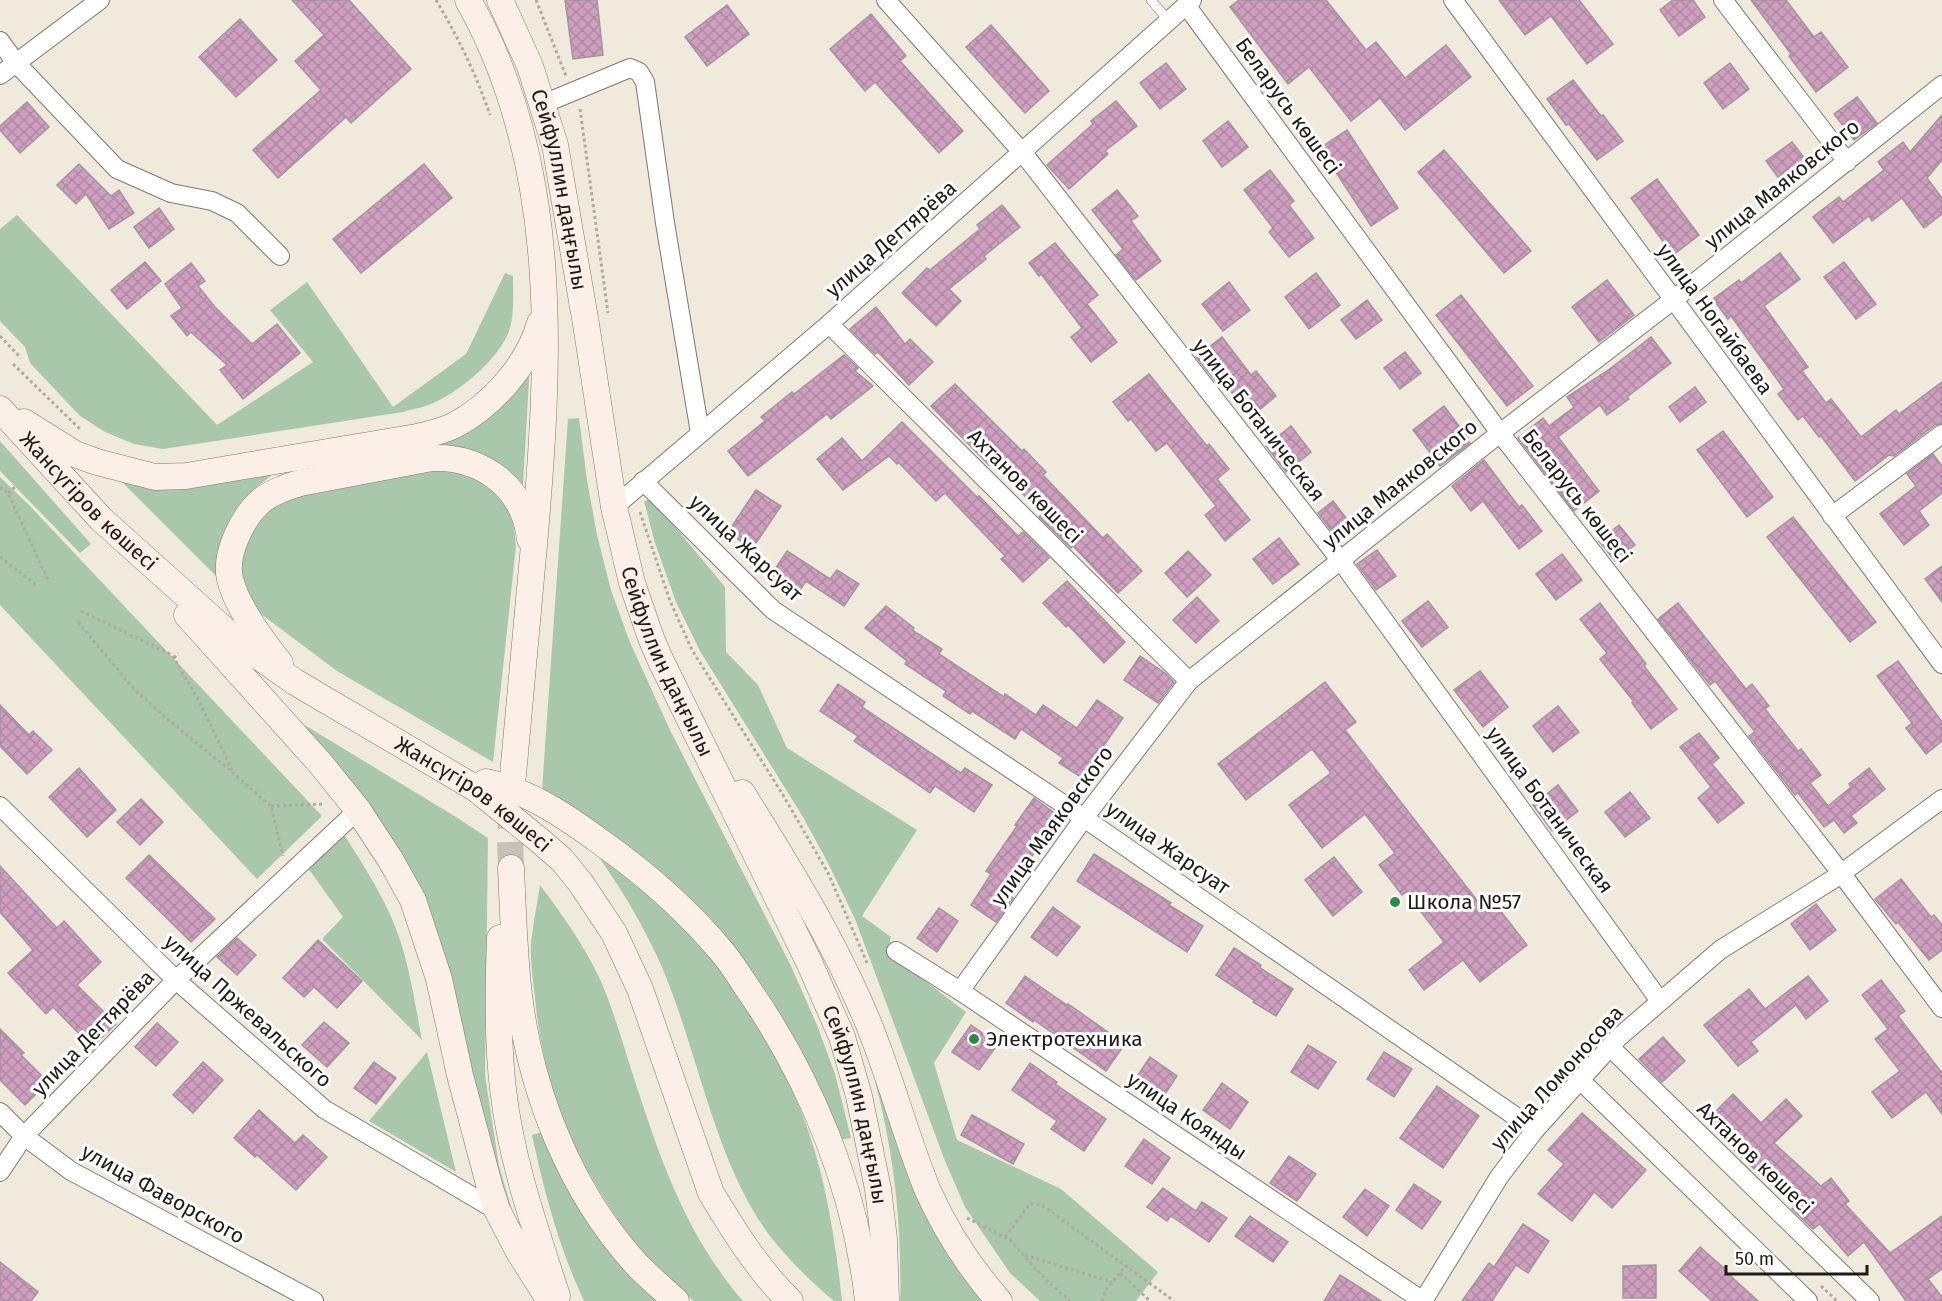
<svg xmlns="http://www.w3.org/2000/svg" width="1942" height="1301" font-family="'Fira Sans',sans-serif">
<defs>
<pattern id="building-cross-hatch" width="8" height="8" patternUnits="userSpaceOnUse" patternTransform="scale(1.5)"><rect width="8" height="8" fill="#ce9fbe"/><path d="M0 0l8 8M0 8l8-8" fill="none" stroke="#b088a3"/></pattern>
</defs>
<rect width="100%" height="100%" fill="#f0eadd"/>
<!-- grass -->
<g fill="#a9c7ab">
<path d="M17 215 217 425 313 362 270 310 307 282 393 407 466 354 505 273 513 276C513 295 515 319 507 336 494 363 458 393 431 404 422 408 412 409 403 412L163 449 134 444 105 432 80 416 30 363 25 347 0 321V229Z"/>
<path d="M530 363 523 485C482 440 446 445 390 448L436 439Z"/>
<path d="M579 418 587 480 597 535 611 590 629 640 670 730 791 966 817 1025 835 1074 851 1138 840 1140 820 1093 798 1044 772 1001 741 958 641 857 598 824 542 790 568 419Z"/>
<path d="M0 441 91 544 80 553 0 471Z"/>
<path d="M434 469C440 469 447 468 453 469 475 474 503 492 510 514 514 524 515 536 516 546L493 762 337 671 257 611 240 582V550L258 517 286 497Z"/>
<path d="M275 472C266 481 255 487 246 497 225 519 217 546 216 576L116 476Z"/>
<path d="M0 477 31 507 322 816 257 879 0 605Z"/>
<path d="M652 499 725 587 726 652 758 685 787 748 917 830 862 916 891 937 887 952 966 1012 934 1063 957 1140 1061 1189 1158 1272 1136 1301H1040L1010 1273 965 1207 945 1161 855 919 828 863 803 817 700 651 676 602 655 543 644 501Z"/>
<path d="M293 718 456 817 488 838 485 1075 499 1166 512 1210 495 1171 435 940Z"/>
<path d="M345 836C367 871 390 906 402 946 411 976 416 1009 422 1040L322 939 343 917 308 868Z"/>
<path d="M594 850C614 867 636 882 654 899 718 957 768 1031 801 1111 825 1171 835 1237 842 1301H834C810 1281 789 1260 770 1236 714 1161 698 1050 661 965 643 924 620 887 594 850Z"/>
<path d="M540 885C562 914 583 944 599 977 613 1008 622 1041 632 1072 659 1156 685 1234 743 1301H694L690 1298C670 1279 648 1261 632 1239 580 1169 545 1095 536 1007 534 986 530 964 531 944 533 924 537 904 540 885Z"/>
<path d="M427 1052 456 1172 369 1121Z"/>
<path d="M882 1076 991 1301H900C901 1287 900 1273 900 1259 899 1198 890 1137 874 1077Z"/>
<path d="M543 1132C577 1191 606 1254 656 1301H584C559 1248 544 1191 532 1135Z"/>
</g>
<!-- building -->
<g fill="url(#building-cross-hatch)" stroke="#a2959d" stroke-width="1.5">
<path d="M292 0H349L411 69 351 123 346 117 278 178 253 150 321 90 295 61 324 35Z"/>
<path d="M565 0H597L603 55 573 59Z"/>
<path d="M1239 0H1326L1366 50 1376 42 1405 78 1446 45 1471 77 1405 130 1380 98 1351 121 1309 67 1288 84 1230 7Z"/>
<path d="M1499 0H1579L1613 44 1587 64 1551 16 1525 35Z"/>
<path d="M1673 0H1693L1705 17 1679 36 1660 10Z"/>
<path d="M1751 0H1786L1814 37 1821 32 1848 67 1816 92 1789 56 1791 54Z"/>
<path d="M727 5 749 34 707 66 685 37Z"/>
<path d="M871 14 906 56 900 61 963 131 939 153 875 82 865 91 830 49Z"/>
<path d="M240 19 277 60 236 97 199 57Z"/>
<path d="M991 25 1049 91 1025 113 966 47Z"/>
<path d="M1166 63 1186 89 1160 109 1140 83Z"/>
<path d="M1730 63 1749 89 1723 109 1704 83Z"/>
<path d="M1573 80 1601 116 1603 115 1623 141 1597 160 1569 124 1566 125 1547 99Z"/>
<path d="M1857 97 1877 123 1854 140 1834 114Z"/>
<path d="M1116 101 1137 126 1105 151 1108 154 1069 189 1047 165 1093 124 1091 121Z"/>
<path d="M27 102 49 127 20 153 0 130V126Z"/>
<path d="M1942 115V160L1927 178 1942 198V214L1924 228 1902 198 1872 221 1869 216 1833 243 1813 217 1839 197 1843 202 1884 170 1878 162 1903 142 1910 152Z"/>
<path d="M1228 121 1248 147 1222 167 1203 141Z"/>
<path d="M1347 130 1398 208 1371 226 1320 148Z"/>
<path d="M1792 142 1812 168 1786 188 1766 161Z"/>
<path d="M1444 150 1531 251 1504 273 1418 172Z"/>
<path d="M79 164 111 196 119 190 134 213 109 229 86 194 76 204 57 185Z"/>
<path d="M424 164 452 198 361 273 333 239Z"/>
<path d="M1270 170 1294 201 1289 205 1314 238 1289 257 1269 232 1273 228 1244 190Z"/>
<path d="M1657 179 1699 235 1673 255 1631 198Z"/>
<path d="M1117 190 1138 216 1131 221 1161 261 1136 280 1116 255 1123 249 1092 210Z"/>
<path d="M1002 205 1020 227 984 256 986 259 949 289 961 301 936 326 902 293 927 268 930 270 980 229 977 225Z"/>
<path d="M159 208 174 229 149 248 134 227Z"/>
<path d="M1055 243 1098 295 1087 304 1117 342 1091 362 1071 337 1082 328 1041 274 1039 276 1029 263Z"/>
<path d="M1780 253 1800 279 1764 306 1808 367 1802 371 1826 403 1831 399 1861 437 1896 410 1899 414 1942 382V423L1935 425 1894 456 1889 455 1855 481 1821 436 1819 437 1803 416 1798 420 1778 394 1784 389 1731 316 1728 319 1713 299 1739 280 1741 283Z"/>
<path d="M145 262 161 281 127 309 111 290Z"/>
<path d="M1844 262 1876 304 1856 319 1824 277Z"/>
<path d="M191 263 205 281 198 286 215 307 252 344 277 324 300 353 243 399 220 370 227 365 191 332 187 336 171 316 182 308 165 284Z"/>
<path d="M1316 273 1340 305 1309 329 1285 297Z"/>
<path d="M1607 280 1634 315 1599 342 1572 307Z"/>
<path d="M1229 282 1250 310 1223 331 1202 304Z"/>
<path d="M1461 295 1533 386 1507 406 1436 315Z"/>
<path d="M1367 300 1382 320 1356 339 1341 320Z"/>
<path d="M876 307 905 344 910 339 933 362 909 385 878 352 875 354 850 329Z"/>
<path d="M1222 337 1251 375 1256 371 1276 396 1251 417 1221 379 1217 383 1196 357Z"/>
<path d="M1651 337 1671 363 1627 397 1629 399 1607 415 1600 405 1558 437 1599 491 1574 511 1518 438 1543 418 1549 426 1574 407 1567 397 1607 371Z"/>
<path d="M1405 352 1421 373 1400 389 1384 368Z"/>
<path d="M844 355 858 368 855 371 873 386 831 419 827 414 748 476 728 451 765 421 761 417 792 392 794 394Z"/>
<path d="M1149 374 1207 446 1209 444 1229 469 1217 479 1250 520 1225 541 1205 515 1216 506 1167 443 1156 451 1131 419 1128 421 1113 402Z"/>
<path d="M955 384 1022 451 1024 449 1046 472 1043 475 1103 538 1107 534 1142 571 1118 593 1073 546 1071 548 1039 517 1042 514 992 462 989 465 931 406Z"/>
<path d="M1695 387 1706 402 1680 422 1669 407Z"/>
<path d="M1444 406 1468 438 1467 439 1470 443 1440 466 1413 430Z"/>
<path d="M902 422 977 497 979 496 1018 536 1023 532 1049 558 1023 582 1001 559 1005 556 945 493 936 501 898 462 897 464 889 456 843 490 817 459 842 438 862 461Z"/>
<path d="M1291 426 1311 452 1286 472 1266 446Z"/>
<path d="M1723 431 1773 497 1747 517 1697 450Z"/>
<path d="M1933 454 1942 466V493L1919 511 1929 525 1904 545 1880 514 1916 486 1907 474Z"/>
<path d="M1484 460 1519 507 1522 505 1542 531 1519 549 1483 501 1471 511 1452 486Z"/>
<path d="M756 490 781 506 752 549 728 532Z"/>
<path d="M1333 501 1353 527 1338 539 1318 513Z"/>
<path d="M1793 517 1876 622 1850 642 1767 537Z"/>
<path d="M1619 525 1635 545 1615 561 1599 541Z"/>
<path d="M1279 538 1299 564 1273 584 1253 559Z"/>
<path d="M1377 550 1396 576 1376 590 1357 564Z"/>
<path d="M787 551 830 579 837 570 859 584 844 606 806 581 796 596 769 578Z"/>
<path d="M1188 551 1211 575 1187 597 1165 573Z"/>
<path d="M1562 554 1582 580 1556 600 1536 574Z"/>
<path d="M1942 566V602L1925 579Z"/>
<path d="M1067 581 1125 642 1104 663 1068 625 1066 627 1043 603Z"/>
<path d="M1197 597 1219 621 1196 643 1173 620Z"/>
<path d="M1428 601 1448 627 1422 647 1402 621Z"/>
<path d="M1600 603 1646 664 1644 666 1677 709 1651 729 1632 703 1634 702 1600 659 1607 653 1580 619Z"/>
<path d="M1678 603 1746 689 1752 684 1769 706 1765 709 1798 751 1801 749 1821 775 1810 783 1828 806 1851 787 1849 784 1869 768 1885 789 1851 816 1857 823 1844 833 1834 820 1824 827 1798 793 1795 795 1749 736 1755 732 1715 681 1710 685 1658 619Z"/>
<path d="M886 606 914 628 912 630 942 649 939 654 1004 697 1005 694 1036 715 1043 705 1077 728 1097 700 1123 718 1100 751 1105 754 1087 781 1059 763 1063 758 1021 729 1015 739 972 711 970 714 943 696 946 691 905 664 907 661 865 628Z"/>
<path d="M1140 656 1165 673 1174 682 1158 703 1124 680Z"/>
<path d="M1898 661 1942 722V741L1926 754 1906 728 1912 723 1877 676Z"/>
<path d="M1480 671 1508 707 1483 727 1454 690Z"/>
<path d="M1325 682 1356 722 1345 730 1486 912 1496 905 1527 945 1480 982 1463 960 1424 990 1409 970 1444 942 1406 892 1402 895 1379 865 1395 853 1365 814 1322 848 1289 805 1331 773 1312 749 1246 800 1218 764Z"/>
<path d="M838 684 865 702 862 707 961 773 965 768 992 785 974 812 935 786 930 793 854 741 858 736 820 711Z"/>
<path d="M0 705 29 735 33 731 52 750 27 774 0 746Z"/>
<path d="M1558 706 1579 732 1553 752 1533 726Z"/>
<path d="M1699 733 1719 758 1712 764 1744 803 1718 823 1698 798 1711 787 1680 747Z"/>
<path d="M79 768 116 810 87 837 49 797Z"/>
<path d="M1558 785 1578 811 1552 831 1533 805Z"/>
<path d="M1630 792 1650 818 1625 837 1605 812Z"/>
<path d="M1034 798 1061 818 1029 860 1032 862 1009 895 1013 898 996 922 971 905 991 874 986 871 1017 826 1015 825Z"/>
<path d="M141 799 163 822 140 845 117 822Z"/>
<path d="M1094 854 1171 903 1169 905 1203 926 1187 952 1077 881Z"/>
<path d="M149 855 215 919 191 942 126 878Z"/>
<path d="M1334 857 1362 892 1333 916 1305 880Z"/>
<path d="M0 866 57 928 64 921 101 962 77 985 116 1024 92 1047 53 1007 46 1014 8 973 33 950 0 912Z"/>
<path d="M1901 879 1931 917 1934 915 1942 925V950L1929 960 1898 922 1896 924 1875 899Z"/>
<path d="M1816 904 1836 930 1810 950 1791 924Z"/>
<path d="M1053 907 1080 927 1057 956 1031 937Z"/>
<path d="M939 908 958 921 937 952 917 938Z"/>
<path d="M237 938 256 955 237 975 217 957Z"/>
<path d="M318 940 362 981 337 1008 314 987 304 997 283 978Z"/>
<path d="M1234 948 1261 965 1260 968 1293 989 1276 1016 1253 1002 1254 1000 1216 975Z"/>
<path d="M1025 976 1067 1005 1068 1004 1125 1044 1106 1071 1034 1020 1033 1022 1006 1003Z"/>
<path d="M1808 976 1828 1001 1806 1019 1796 1005 1751 1042 1758 1051 1738 1066 1704 1025 1749 989 1765 1009Z"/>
<path d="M1881 980 1905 1011 1898 1016 1942 1073V1114L1926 1092 1892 1118 1872 1092 1900 1071 1875 1039 1888 1029 1862 995Z"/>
<path d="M324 1022 349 1043 327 1067 302 1045Z"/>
<path d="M157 1023 178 1042 156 1066 135 1047Z"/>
<path d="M971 1025 998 1044 979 1070 952 1052Z"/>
<path d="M0 1029 24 1053 21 1055 48 1082 25 1105 0 1080Z"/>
<path d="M1663 1037 1685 1061 1662 1082 1639 1059Z"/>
<path d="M1308 1045 1336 1062 1318 1089 1291 1072Z"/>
<path d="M1384 1052 1412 1069 1394 1097 1367 1079Z"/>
<path d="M1150 1057 1177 1076 1159 1103 1132 1084Z"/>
<path d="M203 1062 223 1080 193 1113 173 1095Z"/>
<path d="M374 1062 396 1078 376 1104 354 1088Z"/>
<path d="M1030 1063 1057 1082 1055 1084 1106 1119 1084 1151 1051 1129 1057 1121 1012 1090Z"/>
<path d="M1222 1083 1248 1102 1230 1129 1203 1110Z"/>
<path d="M1437 1086 1479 1116 1443 1168 1400 1138Z"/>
<path d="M1733 1094 1761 1123 1786 1099 1802 1116 1774 1143 1821 1186 1831 1178 1849 1201 1845 1204 1890 1253 1942 1216V1269L1928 1279 1942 1297V1301H1906L1864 1242 1848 1256 1820 1224 1813 1229 1792 1209 1795 1206 1733 1149 1738 1145 1710 1117Z"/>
<path d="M259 1110 295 1143 303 1135 327 1157 296 1190 257 1155 255 1157 234 1138Z"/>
<path d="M1582 1113 1646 1170 1612 1208 1594 1192 1572 1221 1538 1194 1564 1164 1548 1150Z"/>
<path d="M972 1115 1024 1144 1013 1164 961 1135Z"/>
<path d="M1144 1139 1170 1158 1152 1184 1125 1166Z"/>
<path d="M1289 1156 1316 1174 1297 1201 1270 1183Z"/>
<path d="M1414 1184 1441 1202 1422 1229 1396 1210Z"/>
<path d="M1163 1188 1196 1211 1202 1202 1227 1218 1209 1242 1171 1216 1167 1221 1147 1207Z"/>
<path d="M1365 1189 1389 1206 1367 1236 1343 1217Z"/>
<path d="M1250 1216 1288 1242 1273 1262 1235 1236Z"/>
<path d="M1523 1224 1549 1241 1528 1273 1516 1265 1492 1301H1462L1489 1263 1494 1267Z"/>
<path d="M1700 1247 1725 1269 1724 1270 1758 1301H1712L1679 1271Z"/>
<path d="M0 1262 38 1292 31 1301H0Z"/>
<path d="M1656 1265V1298H1623V1266Z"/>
<path d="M1340 1275 1359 1287 1381 1301H1324Z"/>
</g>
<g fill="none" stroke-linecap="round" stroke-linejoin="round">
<!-- secondary-tunnel -->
<path stroke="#c6c1b5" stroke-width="26" stroke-dasharray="26 13" stroke-linecap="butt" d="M511 868 510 840 512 800"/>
<defs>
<path id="service" d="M1151 0 1169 21"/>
<g id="minor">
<path d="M886 0 1023 153 1341 561 1660 1001"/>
<path d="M1453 0 1942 664"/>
<path d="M1723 0 1847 162"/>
<path d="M1186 5 1500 433 1841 873 1942 1008"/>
<path d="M0 41 16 63 117 169 171 193 212 201 237 213 280 256"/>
<path d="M0 75 100 0"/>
<path d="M543 104 630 68 639 72 645 82 665 223 700 433"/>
<path d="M829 324 1189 681"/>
<path d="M643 481 773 610 1084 818 1535 1130"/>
<path d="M614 507 829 324 1192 0"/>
<path d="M1832 516 1942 434"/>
<path d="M0 806 176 980 324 1109 494 1209 497 1210"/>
<path d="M896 951 960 991 1423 1301"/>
<path d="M960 991 1084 818 1189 681 1495 437 1673 300 1942 85"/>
<path d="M1610 1047 1870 1301"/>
<path d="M1580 1080 1808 1301"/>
<path d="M0 1112 24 1136 71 1171 314 1301"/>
<path d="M0 1172 24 1136 176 980 358 810"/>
<path d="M1423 1301 1499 1177 1535 1130 1618 1038 1720 950 1835 878 1942 799"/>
</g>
<g id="secondary">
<path d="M468 0C562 166 550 362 534 545 527 622 520 699 513 775"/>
<path id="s1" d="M500 0 530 66 555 145 586 324 614 507 632 583 651 638 660 659 809 962 842 1037 859 1096 878 1189 884 1239 886 1301"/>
<path id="s2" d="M0 409 101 519 238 642 295 682 475 788 538 839 562 860 580 882 614 933 640 989 711 1193C734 1231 758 1270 790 1301"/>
<path d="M24 422 75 454 97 462 155 477 186 476 417 437C430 434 442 431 453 426 492 406 528 365 540 323"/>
<path d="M187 615 320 763 358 810 390 859 413 900 439 979 460 1075 490 1188 497 1210 519 1252 550 1301"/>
<path d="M280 663C263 642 236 605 230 579 224 554 243 516 262 500 274 491 287 487 300 483L432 458C482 456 524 487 530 539"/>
<path d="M486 782C529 791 567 817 602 843 646 874 688 911 723 953 731 963 739 975 746 986 811 1079 856 1189 868 1301"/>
<path d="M742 793C788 866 833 939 867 1020 890 1075 905 1135 928 1191 946 1231 970 1268 999 1301"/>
<path d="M511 868C513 910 514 953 519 995 531 1093 571 1194 639 1267 651 1279 664 1290 676 1301"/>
<path d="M500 938C498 988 497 1039 503 1089 511 1160 535 1228 557 1296"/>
</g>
</defs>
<!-- service casing -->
<use href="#service" stroke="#7f796d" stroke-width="10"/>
<!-- minor casing -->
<use href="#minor" stroke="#7f796d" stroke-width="20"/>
<!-- secondary casing -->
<use href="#secondary" stroke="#7f796d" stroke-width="27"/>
<!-- path -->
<g stroke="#afaa9f" stroke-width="3" stroke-dasharray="3 3" stroke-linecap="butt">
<path d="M436 0C458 37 476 74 490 115"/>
<path d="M536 0 566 76"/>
<path d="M580 109 608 313"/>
<path d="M0 336 21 358"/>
<path d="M13 364 81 430"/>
<path d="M0 487 8 493 48 580"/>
<path d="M8 493 15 487"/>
<path d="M640 512 670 601 692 650 783 795 828 873 868 965"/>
<path d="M0 557 36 585"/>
<path d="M81 611 170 654 174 658 199 701 233 772"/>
<path d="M78 622 133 688 166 718 226 767 271 806 283 856"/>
<path d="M174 658 178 653"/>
<path d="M271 806 324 804"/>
<path d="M967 1218 1010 1240 1048 1282 1070 1301"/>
<path d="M1005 1237 1030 1204 1042 1205 1174 1301"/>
<path d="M1025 1255 1112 1282"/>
<path d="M1120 1273 1150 1301"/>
<path d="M1821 1286 1837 1301"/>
<path d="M1102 1301 1107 1288 1126 1266"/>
</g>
<!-- service -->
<use href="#service" stroke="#fff" stroke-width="9"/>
<!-- minor -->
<use href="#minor" stroke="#fff" stroke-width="18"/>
<!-- secondary -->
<use href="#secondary" stroke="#fcefe7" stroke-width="26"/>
</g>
<!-- markers -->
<g fill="#298e43" stroke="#fff" stroke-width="2">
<circle cx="1395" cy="902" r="6"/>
<circle cx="974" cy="1039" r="6"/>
</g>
<g text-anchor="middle" stroke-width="6" stroke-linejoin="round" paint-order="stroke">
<!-- street labels -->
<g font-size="21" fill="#1d1b16" stroke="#fff">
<text transform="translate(1288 106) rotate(54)" y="7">Беларусь көшесі</text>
<text transform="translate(1782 184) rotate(-39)" y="7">улица Маяковского</text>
<text dy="7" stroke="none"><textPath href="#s1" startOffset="200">Сейфуллин даңғылы</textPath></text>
<text transform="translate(891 239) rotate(-41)" y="7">улица Дегтярёва</text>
<text transform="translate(1715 319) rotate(54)" y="7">улица Ногайбаева</text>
<text transform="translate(1259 420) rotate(52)" y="7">улица Ботаническая</text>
<text transform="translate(1400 484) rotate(-39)" y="7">улица Маяковского</text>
<text transform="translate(1025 486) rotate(45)" y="7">Ахтанов көшесі</text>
<text transform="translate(1577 496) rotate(52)" y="7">Беларусь көшесі</text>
<text dy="7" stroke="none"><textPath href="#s2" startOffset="128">Жансүгіров көшесі</textPath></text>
<text transform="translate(746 548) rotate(43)" y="7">улица Жарсуат</text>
<text dy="7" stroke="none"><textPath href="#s1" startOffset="686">Сейфуллин даңғылы</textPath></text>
<text dy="7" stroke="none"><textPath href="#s2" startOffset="614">Жансүгіров көшесі</textPath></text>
<text transform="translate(1550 810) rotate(54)" y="7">улица Ботаническая</text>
<text transform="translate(1052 826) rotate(-54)" y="7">улица Маяковского</text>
<text transform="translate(1168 848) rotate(35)" y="7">улица Жарсуат</text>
<text transform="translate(248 1011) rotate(42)" y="7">улица Пржевальского</text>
<text transform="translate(93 1033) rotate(-46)" y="7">улица Дегтярёва</text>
<text transform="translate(1557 1078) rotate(-48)" y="7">улица Ломоносова</text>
<text dy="7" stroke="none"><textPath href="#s1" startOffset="1170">Сейфуллин даңғылы</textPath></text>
<text transform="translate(1187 1116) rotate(34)" y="7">улица Коянды</text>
<text transform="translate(1755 1158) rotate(44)" y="7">Ахтанов көшесі</text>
<text transform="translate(163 1194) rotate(29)" y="7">улица Фаворского</text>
</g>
<!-- poi labels -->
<g font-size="21" fill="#1d1b16" stroke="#fff" text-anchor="start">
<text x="1407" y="909">Школа №57</text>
<text x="986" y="1046">Электротехника</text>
</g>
</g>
<!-- scale -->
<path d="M1726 1265v9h141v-9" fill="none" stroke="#1d1b16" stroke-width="3"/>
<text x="1735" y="1265" font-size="18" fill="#1d1b16" stroke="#ffffff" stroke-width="4.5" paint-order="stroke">50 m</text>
</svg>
